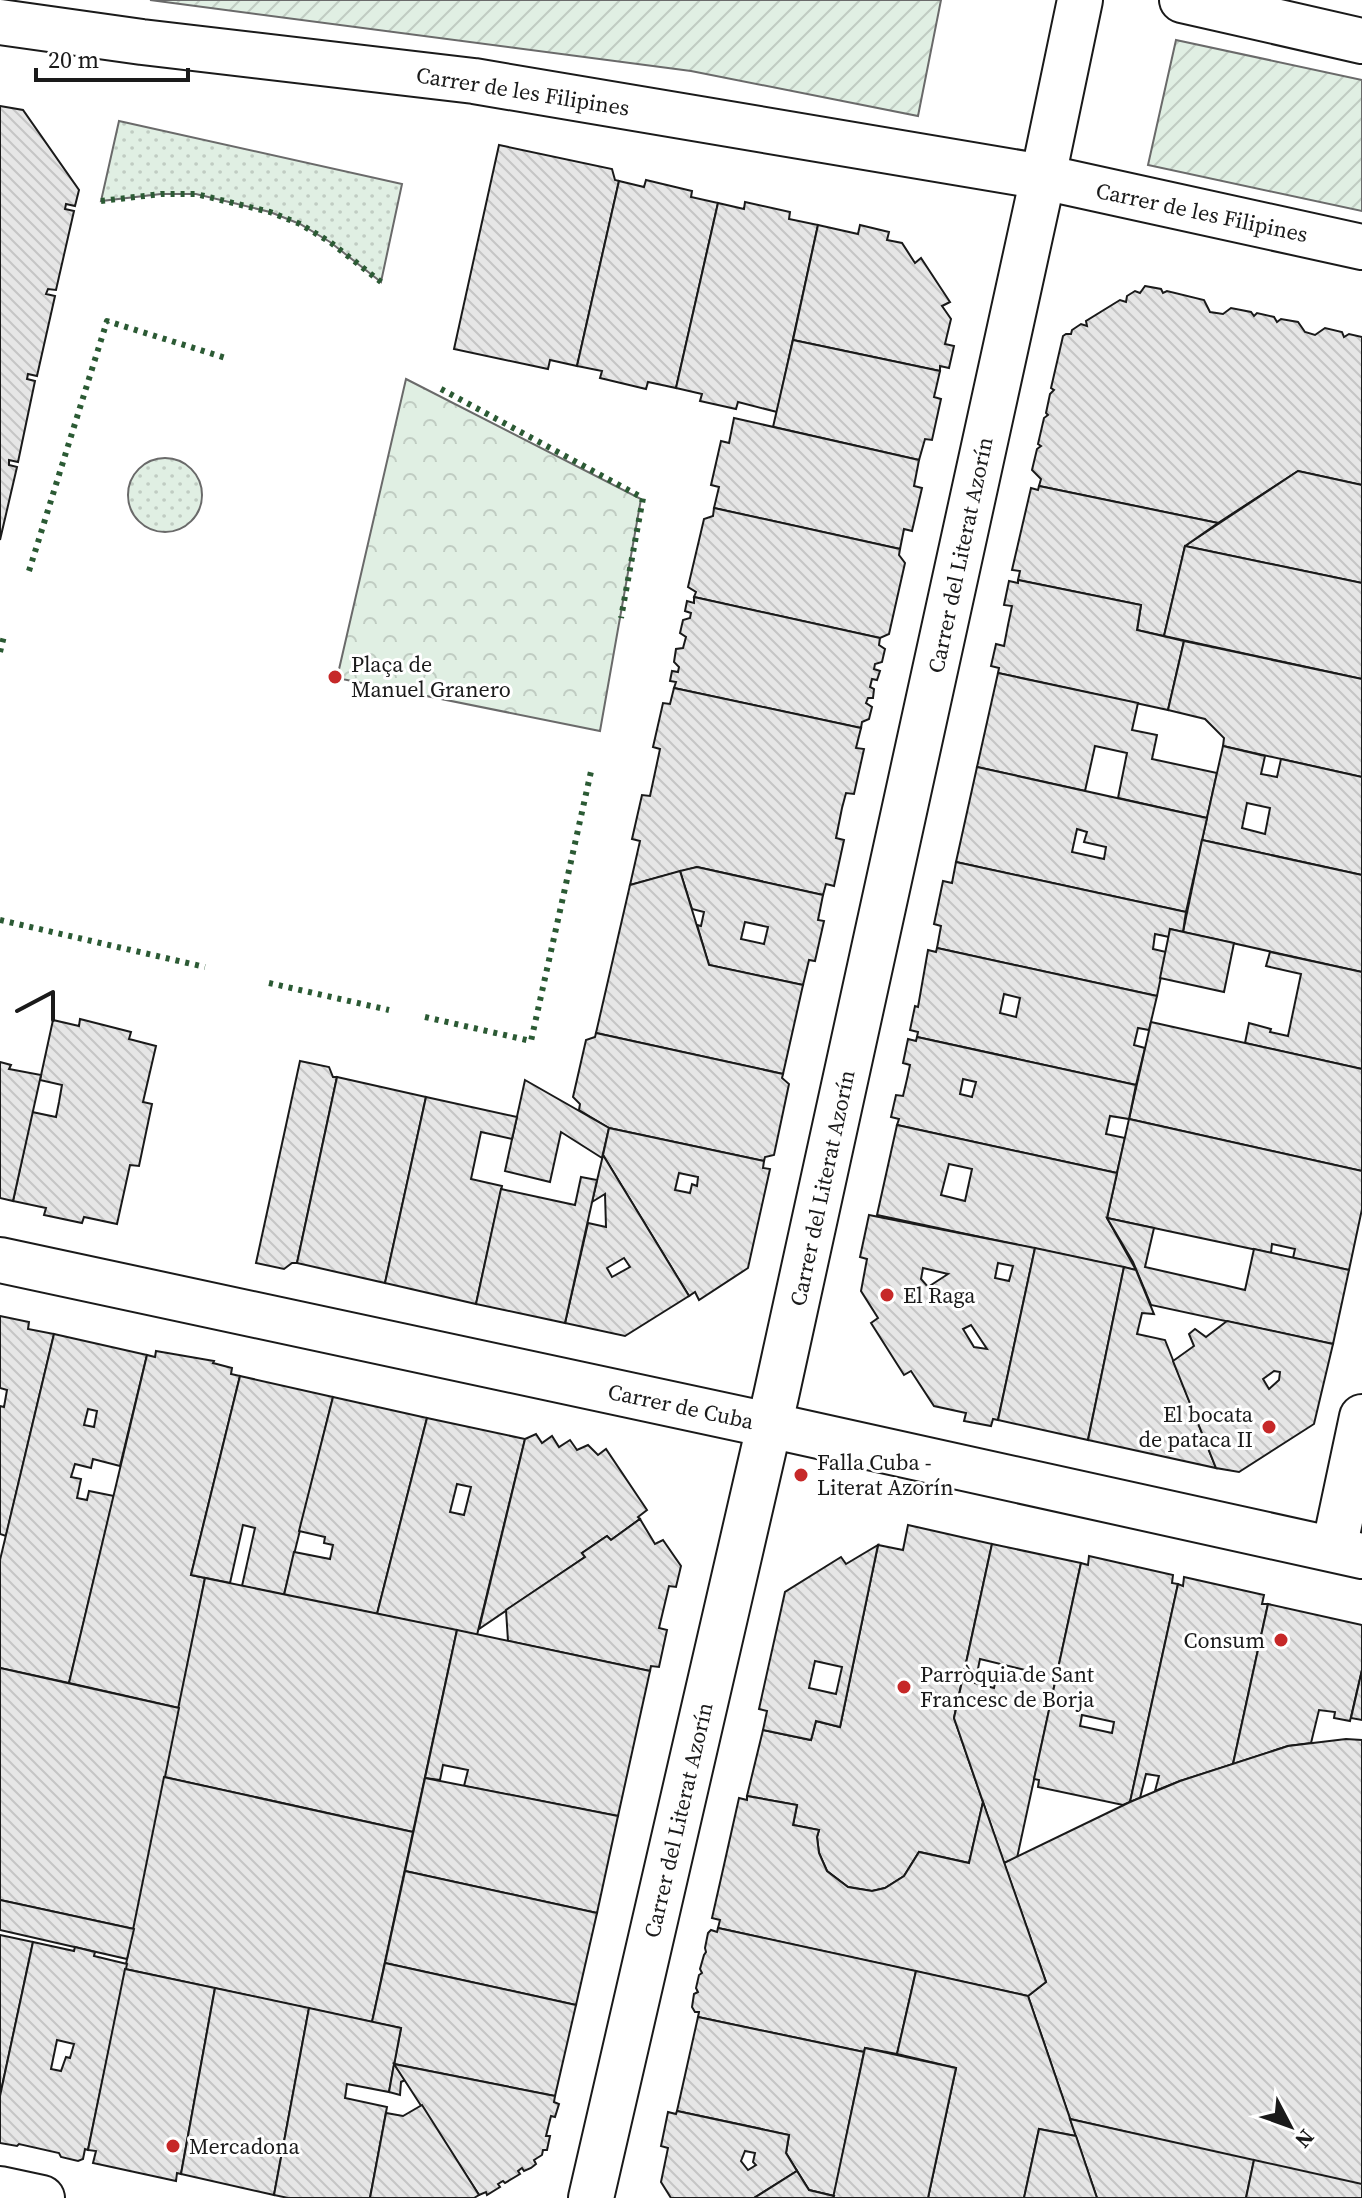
<svg xmlns="http://www.w3.org/2000/svg" width="1362" height="2198" font-family="'Source Serif 4',serif">
<defs>
<pattern id="grass-dots" width="8" height="8" patternUnits="userSpaceOnUse" patternTransform="scale(2)"><rect width="8" height="8" fill="#e0efe3"/><path d="M2 2h.1M6 6h.1" fill="none" stroke="#c0ccc2" stroke-width="1.8" stroke-linecap="round"/></pattern>
<pattern id="park-crowns" width="20" height="18" patternUnits="userSpaceOnUse" patternTransform="scale(2)"><rect width="20" height="18" fill="#e0efe3"/><path d="M2 6a3 3 0 1 1 6 0M12 15a3 3 0 1 1 6 0" fill="none" stroke="#c0ccc2"/></pattern>
<pattern id="garden-furrows" width="10" height="10" patternUnits="userSpaceOnUse" patternTransform="scale(2)"><rect width="10" height="10" fill="#e0efe3"/><path d="M-1 1l2-2M0 10L10 0M9 11l2-2" fill="none" stroke="#c0ccc2"/></pattern>
<pattern id="building-back-hatch" width="6" height="6" patternUnits="userSpaceOnUse" patternTransform="scale(2)"><rect width="6" height="6" fill="#e6e6e6"/><path d="M-1 5l2 2M0 0l6 6M5-1l2 2" fill="none" stroke="#c5c5c5"/></pattern>
</defs>
<rect width="100%" height="100%" fill="#fff"/>
<!-- grass -->
<g fill="url(#grass-dots)" stroke="#6a6a6a" stroke-width="2">
<path d="M119 121 402 184 381 282 330 242 300 224 270 212 196 194H161L101 201Z"/>
<circle cx="165" cy="495" r="37"/>
</g>
<!-- park -->
<path fill="url(#park-crowns)" stroke="#6a6a6a" stroke-width="2" d="M406 379 641 499 600 731 337 678Z"/>
<!-- garden -->
<g fill="url(#garden-furrows)" stroke="#6a6a6a" stroke-width="2">
<path d="M150 0H941L918 116 691 71Z"/>
<path d="M1176 40 1362 80V211L1148 165Z"/>
</g>
<!-- building -->
<g fill="url(#building-back-hatch)" stroke="#1a1a1a" stroke-width="2" fill-rule="evenodd">
<path d="M0 106 23 110 79 190 75 206 66 204 65 209 74 211 56 290 48 289 46 294 55 296 37 376 28 374 27 379 35 381 18 462 9 460V465L17 467 0 540Z"/>
<path d="M499 145 612 169 615 180 619 181 577 366 550 360 548 369 454 349Z"/>
<path d="M646 180 692 191 691 197 718 203 676 388 648 382 646 389 600 378 602 371 577 366 619 181 644 187Z"/>
<path d="M745 202 790 212 789 219 818 225 777 412 738 402 736 409 700 401 702 394 676 388 718 203 744 209Z"/>
<path d="M818 225 858 234 860 225 889 232 887 240 902 243 915 263 921 258 950 302 942 306 951 319 945 344 954 346 949 368 940 366V371L793 340Z"/>
<path d="M1145 286 1161 289 1163 293 1167 291 1204 300 1210 312 1223 314 1231 308 1251 312 1254 316 1257 313 1274 317 1277 322 1281 319 1298 322 1305 332 1315 335 1325 328 1342 332 1344 337 1349 334 1362 337V485L1298 471 1218 523 1039 486 1041 479 1032 470 1037 449 1041 446 1038 444 1044 418 1048 415 1046 413 1050 394 1054 390 1051 388 1063 336 1066 334H1071L1072 330 1081 324 1087 326 1086 321 1120 300 1126 302 1127 296 1135 291 1140 293Z"/>
<path d="M793 340 940 371 934 397 941 399 932 440 925 439 919 460 773 427Z"/>
<path d="M734 418 919 460 914 486 922 488 912 531 904 529 900 549 714 508 719 487 711 485 721 441 729 443Z"/>
<path d="M1298 471 1362 485V583L1185 546Z"/>
<path d="M1039 486 1218 523 1185 546 1164 636 1137 630 1141 605 1018 580 1020 571 1012 570 1031 488 1038 490Z"/>
<path d="M714 508 900 549 899 555 905 563 889 634 880 638 694 597 696 592 688 587 704 519 713 516Z"/>
<path d="M1185 546 1362 583V679L1164 636Z"/>
<path d="M1018 580 1141 605 1137 630 1184 641 1168 710 998 673 999 668 991 666 996 644 1004 646 1008 625 1012 606 1004 605 1009 581 1018 583Z"/>
<path d="M694 597 880 638 879 645 885 649 882 662 875 664 874 669 880 671 877 680 872 679 870 687 874 689 873 698H868L866 703 872 707 869 719 862 722 861 728 674 688 676 682 670 681 672 671 678 672 679 667 674 662 676 649 683 648 686 637 680 633 683 620 690 618 691 613 685 611 687 601 694 603Z"/>
<path d="M1184 641 1362 679V777L1223 746 1224 738 1205 719 1168 710Z"/>
<path d="M998 673 1138 703 1132 730 1157 735 1152 759 1217 773 1207 818 1118 798 1127 753 1095 746 1085 791 977 767Z"/>
<path d="M674 688 861 728 856 748 864 749 854 794 846 793 842 808 836 838 844 840 834 886 826 884 823 895 697 867 630 885 640 841 632 839 642 795 650 796 660 749 653 747 663 703 670 704Z"/>
<path d="M1223 746 1265 756 1261 774 1277 777 1281 759 1362 777V875L1202 840ZM1247 803 1270 808 1265 834 1242 828Z"/>
<path d="M977 767 1207 818 1186 912 956 862ZM1077 829 1087 832 1084 842 1106 847 1104 859 1072 852Z"/>
<path d="M1202 840 1362 875V972L1183 932Z"/>
<path d="M956 862 1186 912 1183 932 1170 929 1169 937 1155 934 1153 949 1166 952 1157 996 937 948 941 926 934 924 943 881 952 883Z"/>
<path d="M697 867 823 895 818 920 824 921 815 961 809 960 803 985 709 965 697 925 701 926 704 912 692 909 680 871ZM745 922 768 927 764 944 741 939Z"/>
<path d="M680 871 709 965 803 985 783 1074 596 1033 630 885Z"/>
<path d="M1170 929 1234 943 1224 992 1160 978Z"/>
<path d="M937 948 1157 996 1149 1030 1138 1028 1134 1045 1145 1048 1136 1085 917 1037 918 1032 910 1030 915 1006 918 1007 928 950 936 952ZM1004 994 1020 998 1016 1017 1000 1013Z"/>
<path d="M1270 952 1362 972V1069L1245 1043 1249 1023 1271 1029 1270 1032 1288 1036 1301 974 1266 966Z"/>
<path d="M80 1019 131 1032 129 1039 156 1046 143 1102 152 1104 139 1166 130 1165 117 1224 84 1217 82 1223 44 1215 46 1208 13 1201 32 1112 56 1117 59 1102 62 1085 40 1080 53 1020 79 1026Z"/>
<path d="M1151 1022 1362 1069V1171L1129 1119Z"/>
<path d="M596 1033 783 1074 782 1078 789 1084 774 1155 765 1157 764 1161 609 1128 579 1110 580 1104 573 1097 586 1040 595 1037Z"/>
<path d="M917 1037 1136 1085 1129 1119 1110 1116 1106 1134 1125 1138 1117 1173 897 1125 899 1119 891 1117 896 1095 903 1096 907 1079 910 1065 903 1063 908 1039 916 1041ZM963 1079 976 1082 972 1097 960 1094Z"/>
<path d="M300 1061 329 1067 333 1077H337L297 1263H292L284 1269 256 1263Z"/>
<path d="M0 1062 11 1065 9 1069 41 1075 13 1201 0 1198Z"/>
<path d="M337 1077 426 1097 385 1283 297 1263Z"/>
<path d="M525 1080 609 1128 602 1158 561 1132 550 1182 505 1171Z"/>
<path d="M426 1097 517 1117 512 1139 481 1132 471 1179 502 1186 476 1304 385 1283Z"/>
<path d="M1129 1119 1362 1171V1209L1349 1270 1293 1258 1295 1249 1272 1244 1271 1253 1107 1218Z"/>
<path d="M897 1125 1117 1173 1107 1218 1136 1270 877 1215ZM949 1164 972 1169 965 1201 941 1195Z"/>
<path d="M609 1128 764 1161 763 1168 770 1169 748 1268 699 1300 695 1292 689 1296 603 1155ZM679 1173 698 1177 697 1186 692 1184 690 1193 675 1190Z"/>
<path d="M603 1155 689 1296 625 1336 565 1323 588 1223 606 1227 605 1194 592 1202ZM624 1258 630 1267 612 1277 607 1268Z"/>
<path d="M581 1177 597 1180 565 1323 476 1304 501 1189 575 1205Z"/>
<path d="M869 1215 1035 1248 998 1420 993 1419 991 1426 964 1421 966 1413 934 1406 911 1371 904 1375 871 1323 878 1318 861 1291 867 1259 860 1257ZM998 1263 1013 1266 1009 1281 995 1278ZM923 1268 948 1274 928 1287 921 1279ZM971 1325 987 1349 974 1347 963 1329Z"/>
<path d="M1107 1218 1154 1228 1145 1267 1224 1285 1245 1290 1254 1249 1349 1270 1333 1344 1151 1305 1133 1262Z"/>
<path d="M1035 1248 1124 1267 1088 1440 998 1420Z"/>
<path d="M1124 1267 1136 1270 1154 1314 1142 1313 1137 1334 1165 1340 1216 1468 1088 1440Z"/>
<path d="M0 1316 29 1322 28 1329 54 1334 6 1536 0 1534V1406L4 1407 7 1390 0 1388Z"/>
<path d="M1227 1321 1333 1344 1314 1424 1239 1472 1216 1468 1173 1361 1194 1346 1189 1334 1195 1329 1206 1337ZM1274 1371 1280 1372 1279 1380 1269 1389 1263 1379Z"/>
<path d="M54 1334 147 1355 120 1466 93 1459 91 1468 75 1464 71 1477 81 1479 77 1498 87 1500 89 1491 114 1496 69 1683 0 1668V1560ZM88 1409 97 1411 94 1427 84 1425Z"/>
<path d="M156 1351 214 1361 213 1363 232 1368 231 1374 240 1376 191 1575 205 1578 179 1708 69 1683 147 1355 155 1357Z"/>
<path d="M240 1376 333 1397 284 1595 242 1586 255 1528 243 1525 230 1583 191 1575Z"/>
<path d="M333 1397 427 1418 377 1614 284 1595 294 1552 330 1559 333 1545 324 1543 325 1537 299 1531Z"/>
<path d="M427 1418 525 1439 477 1635 377 1614ZM457 1484 471 1487 464 1515 450 1512Z"/>
<path d="M536 1434 542 1443 552 1436 559 1447 570 1440 577 1450 588 1445 598 1455 606 1449 647 1510 638 1517 640 1519 611 1540 607 1536 582 1553 585 1557 479 1629 525 1439Z"/>
<path d="M640 1519 655 1544 663 1540 681 1566 676 1587 669 1586 659 1628 667 1630 659 1667 651 1666 650 1671 508 1641 506 1610 585 1557 582 1553 607 1536 611 1540Z"/>
<path d="M908 1525 992 1544 954 1718 983 1802 969 1863 919 1852 904 1876 885 1888 872 1891 848 1887 827 1871 819 1853 817 1837 819 1830 793 1825 797 1805 747 1796 763 1730 811 1740 816 1721 840 1727 878 1545 903 1550Z"/>
<path d="M992 1544 1081 1563 1017 1858 1004 1863 954 1718ZM980 1659 1029 1671 1026 1681 997 1674 994 1688 975 1683Z"/>
<path d="M878 1545 840 1727 816 1721 811 1740 763 1730 767 1711 759 1709 785 1592 841 1557 846 1564ZM815 1661 842 1667 836 1694 809 1688Z"/>
<path d="M1089 1556 1173 1575 1172 1583 1178 1584 1130 1802 1123 1805 1038 1787 1039 1780 1034 1779 1081 1563 1088 1565ZM1082 1715 1114 1722 1112 1733 1080 1726Z"/>
<path d="M1184 1577 1264 1595 1262 1604H1268L1233 1764 1180 1781 1155 1791 1159 1776 1146 1774 1140 1798 1130 1802 1178 1584 1183 1586Z"/>
<path d="M205 1578 457 1630 413 1832 164 1777Z"/>
<path d="M1268 1604 1362 1625V1670L1350 1721 1334 1718 1335 1712 1319 1710 1311 1743 1288 1746 1233 1764Z"/>
<path d="M457 1630 650 1671 618 1816 464 1786 468 1770 443 1765 440 1780 425 1778Z"/>
<path d="M0 1668 179 1708 134 1929 0 1900Z"/>
<path d="M1362 1670V1720L1351 1718Z"/>
<path d="M1346 1739 1362 1740V2186L1070 2119 1028 1996 1046 1982 1004 1863 1130 1802 1180 1781 1288 1746Z"/>
<path d="M164 1777 413 1832 372 2022 125 1969Z"/>
<path d="M425 1778 618 1816 597 1913 405 1871Z"/>
<path d="M747 1796 797 1805 793 1825 819 1830 817 1837 819 1853 827 1871 848 1887 872 1891 885 1888 904 1876 919 1852 969 1863 983 1802 1046 1982 1028 1996 718 1928 720 1920 712 1918 724 1865 739 1798 747 1800Z"/>
<path d="M405 1871 597 1913 576 2005 385 1963Z"/>
<path d="M0 1900 134 1929 127 1959 0 1930Z"/>
<path d="M718 1928 916 1971 897 2054 865 2048 864 2052 698 2017 699 2012H695L692 2007 694 1994 698 1992 696 1988 699 1975 702 1973 700 1969 704 1955 706 1952 705 1948 708 1933 711 1930 717 1932Z"/>
<path d="M0 1935 33 1942 0 2096Z"/>
<path d="M33 1942 74 1951 75 1947 95 1952 94 1956 127 1964 88 2150 85 2149 83 2159 78 2161 61 2157 59 2153 19 2144 17 2146 0 2143V2096ZM57 2040 74 2044 70 2058 66 2057 61 2071 51 2069Z"/>
<path d="M385 1963 576 2005 555 2096 394 2064 401 2028 372 2022Z"/>
<path d="M125 1969 215 1988 181 2174 177 2173 176 2181 93 2163 96 2151 88 2150Z"/>
<path d="M916 1971 1028 1996 1076 2136 1039 2129 1024 2198H928L956 2068 897 2054Z"/>
<path d="M215 1988 309 2008 274 2195 181 2174Z"/>
<path d="M309 2008 401 2028 389 2092 347 2084 345 2098 387 2107 370 2198H288L274 2195Z"/>
<path d="M698 2017 864 2052 834 2196 809 2190 786 2153 789 2135 677 2111Z"/>
<path d="M865 2048 956 2068 928 2198H833Z"/>
<path d="M394 2064 405 2080 401 2082 400 2095 389 2092Z"/>
<path d="M394 2064 555 2096 554 2102 559 2104 555 2117 551 2116 546 2136H550L547 2150H543L542 2155 534 2160 536 2164 531 2168 524 2171 522 2168 518 2171 520 2174 505 2183 503 2181 498 2184 500 2187 487 2195 486 2192 479 2195Z"/>
<path d="M422 2105 479 2195 474 2198H370L386 2113 403 2116Z"/>
<path d="M677 2111 789 2135 786 2153 797 2171 754 2198H671L661 2182 668 2148 661 2146 668 2112 676 2114ZM745 2151 755 2153 753 2162 756 2165 748 2170 741 2161Z"/>
<path d="M1070 2119 1254 2160 1246 2198H1097Z"/>
<path d="M1039 2129 1076 2136 1097 2198H1024Z"/>
<path d="M1254 2160 1362 2184V2198H1246Z"/>
<path d="M797 2171 809 2190 834 2196 833 2198H754Z"/>
</g>
<g fill="none" stroke-linecap="round" stroke-linejoin="round">
<defs>
<g id="street">
<path d="M0 1260 769 1425 1362 1556"/>
<path d="M1334 1549 1362 1417"/>
<path d="M0 2189 42 2198"/>
<path d="M591 2198 776 1396 1043 177"/>
</g>
<g id="secondary">
<path d="M1182 0 1362 41"/>
<path d="M0 22 142 42 474 81 1043 177 1362 247"/>
<path d="M1043 177 1080 0"/>
</g>
</defs>
<!-- street casing -->
<use href="#street" stroke="#1a1a1a" stroke-width="48"/>
<!-- secondary casing -->
<use href="#secondary" stroke="#1a1a1a" stroke-width="48"/>
<!-- street -->
<use href="#street" stroke="#fff" stroke-width="44"/>
<!-- secondary -->
<use href="#secondary" stroke="#fff" stroke-width="44"/>
<!-- hedge -->
<g stroke="#2b5a34" stroke-width="6" stroke-dasharray="4 6" stroke-linecap="butt">
<path d="M101 201 161 194H196L270 212 300 224 330 242 381 282"/>
<path d="M441 389 643 498 621 618"/>
<path d="M29 571 107 321 229 359"/>
<path d="M0 652 4 636"/>
<path d="M0 920 205 967"/>
<path d="M269 983 389 1010"/>
<path d="M425 1017 531 1041 592 767"/>
</g>
<!-- wall -->
<path stroke="#1a1a1a" stroke-width="4" d="M17 1011 53 992V1020"/>
</g>
<!-- markers -->
<g fill="#c62828" stroke="#fff" stroke-width="3">
<circle cx="335" cy="677" r="8"/>
<circle cx="887" cy="1295" r="8"/>
<circle cx="1269" cy="1427" r="8"/>
<circle cx="801" cy="1475" r="8"/>
<circle cx="1281" cy="1640" r="8"/>
<circle cx="904" cy="1687" r="8"/>
<circle cx="173" cy="2146" r="8"/>
</g>
<g text-anchor="middle" stroke-width="6" stroke-linejoin="round" paint-order="stroke">
<!-- street labels -->
<g font-size="22" fill="#1a1a1a" stroke="#fff">
<text transform="translate(523 91) rotate(9)" y="8">Carrer de les Filipines</text>
<text transform="translate(1202 212) rotate(12)" y="8">Carrer de les Filipines</text>
<text transform="translate(960 555) rotate(-78)" y="8">Carrer del Literat Azorín</text>
<text transform="translate(822 1188) rotate(-78)" y="8">Carrer del Literat Azorín</text>
<text transform="translate(681 1406) rotate(12)" y="8">Carrer de Cuba</text>
<text transform="translate(678 1820) rotate(-77)" y="8">Carrer del Literat Azorín</text>
</g>
<!-- poi labels -->
<g font-size="22" fill="#1a1a1a" stroke="#fff" text-anchor="start">
<text x="351" y="672">Plaça de<tspan x="351" dy="25">Manuel Granero</tspan></text>
<text x="903" y="1303">El Raga</text>
<text x="1253" y="1422" text-anchor="end">El bocata<tspan x="1253" dy="25">de pataca II</tspan></text>
<text x="817" y="1470">Falla Cuba -<tspan x="817" dy="25">Literat Azorín</tspan></text>
<text x="1265" y="1648" text-anchor="end">Consum</text>
<text x="920" y="1682">Parròquia de Sant<tspan x="920" dy="25">Francesc de Borja</tspan></text>
<text x="189" y="2154">Mercadona</text>
</g>
</g>
<!-- north arrow -->
<g transform="translate(1290 2126) rotate(131)" stroke="#ffffff" stroke-width="6" paint-order="stroke">
<path d="M0-6L14 30L0 20L-14 30Z" fill="#1a1a1a"/>
<text y="-12" font-size="22" font-weight="bold" text-anchor="middle" fill="#1a1a1a">N</text>
</g>
<!-- scale -->
<path d="M36 68v12h152v-12" fill="none" stroke="#1a1a1a" stroke-width="4"/>
<text x="48" y="68" font-size="24" fill="#1a1a1a" stroke="#ffffff" stroke-width="6" paint-order="stroke">20 m</text>
</svg>
